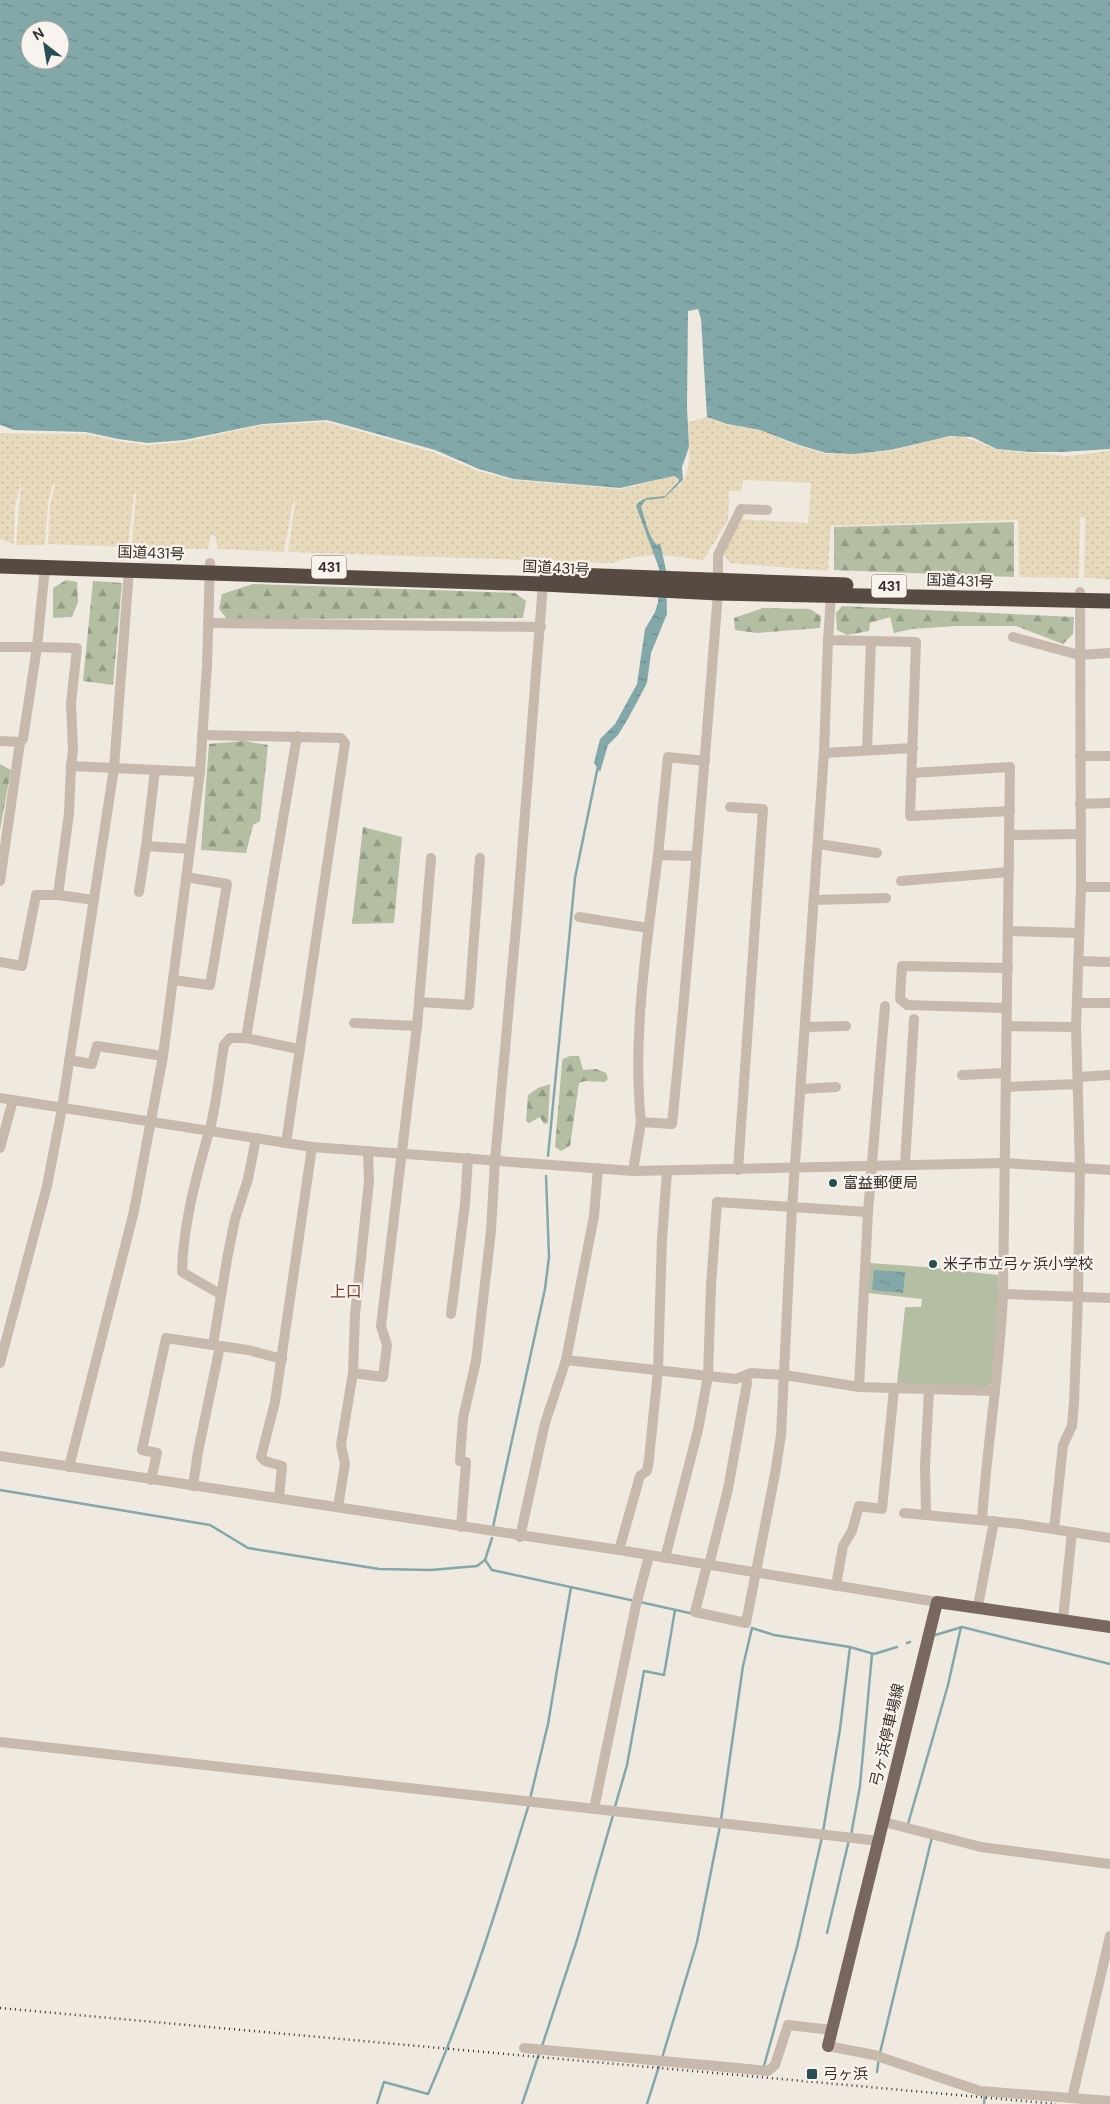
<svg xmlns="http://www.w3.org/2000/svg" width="1110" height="2104" font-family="'DM Sans','Noto Sans JP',sans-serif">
<defs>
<pattern id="forest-firs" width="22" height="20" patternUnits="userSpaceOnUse" patternTransform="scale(1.25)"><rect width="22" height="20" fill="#b4bea2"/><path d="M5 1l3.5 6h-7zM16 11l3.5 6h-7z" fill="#939b84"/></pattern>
<pattern id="sand-dots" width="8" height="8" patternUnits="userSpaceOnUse" patternTransform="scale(1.25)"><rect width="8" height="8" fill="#e7d9bb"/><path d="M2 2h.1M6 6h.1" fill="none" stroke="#c7bba1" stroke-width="1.8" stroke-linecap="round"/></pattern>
<pattern id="water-ripples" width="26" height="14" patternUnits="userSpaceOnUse" patternTransform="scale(1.25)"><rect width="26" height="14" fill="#82a8aa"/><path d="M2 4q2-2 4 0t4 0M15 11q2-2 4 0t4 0" fill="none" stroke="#6b898b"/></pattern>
</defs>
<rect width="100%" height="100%" fill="#f0e9e0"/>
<!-- forest -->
<g fill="url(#forest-firs)">
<path d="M1014 522V577L834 570V527Z"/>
<path d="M66 580 77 582 78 602 72 617 53 618V588Z"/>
<path d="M93 581 122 583 113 685 83 681Z"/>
<path d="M253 584 515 593 526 601 523 618 227 619 219 609 222 594Z"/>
<path d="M842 606 1074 617 1073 634 1063 644 1016 626H956L912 629 894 633 890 617 870 623 869 631 847 635 837 630 836 613Z"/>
<path d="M763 608 810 609 821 616 820 628 757 633 735 630 734 618Z"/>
<path d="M244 741 268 745 260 821 253 825 246 853 201 850 209 744Z"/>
<path d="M0 764 11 770 0 830Z"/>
<path d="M363 827 402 837 394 923 352 924Z"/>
<path d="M570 1056H579L583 1070 596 1069 606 1073 608 1079 605 1082 585 1081 579 1083 570 1146 561 1151 555 1147 562 1063 563 1059Z"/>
<path d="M550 1084 548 1123 544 1124 540 1117 529 1123 526 1121 528 1095 538 1088Z"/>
</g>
<!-- sand -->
<path fill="url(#sand-dots)" d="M706 417 727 425 760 430 798 446 826 454H853L892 451 938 439 962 436 997 449 1008 451 1067 456 1110 451V580L1084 577 1085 517 1080 518 1079 578 1019 577 1018 520 831 526 828 571 730 563 723 553 738 519 808 523 811 483 743 480 741 491H729L728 520 703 561C671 554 643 553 612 563L288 552 295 503 293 502 284 552 218 549 215 536 211 535 208 549 134 547 132 546 136 494 134 493 128 547 48 544 50 506 55 484 53 483 48 502 45 545H16L21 482 15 507 14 541 13 544 0 539V433L88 434 117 441 148 445 184 442 262 425 327 422 433 452 478 471 512 480 621 489 674 476 679 479 675 483 679 487C693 471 689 442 688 422Z"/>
<!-- pitch -->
<path fill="#b4bea2" d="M870 1263 925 1267 998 1275V1313L992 1382 986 1389 897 1384 905 1307H921L922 1299 868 1293Z"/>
<!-- water -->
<g fill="url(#water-ripples)" fill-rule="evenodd">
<path d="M0 0H1110V449L1062 452H1029L997 449 972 437 950 436 891 450 854 454 826 453 799 445 760 430 727 424 707 417 701 319 698 309 688 311 687 408 689 447 682 467 683 480 664 498 646 500 641 506C645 519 648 536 657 545L660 543 666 570 667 614 651 653 647 683 629 717 618 735 608 745 600 772 594 763 600 739 615 724 637 684 645 629 655 612 658 602 659 568 636 506C643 495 655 498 665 496L678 482 679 479 674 476 620 488 513 479 479 469 435 450 327 420 262 424 184 440 148 443 118 439 86 432 14 430 0 425ZM30 30H60V60H30Z"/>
<path d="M874 1270 905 1272 903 1293 872 1290Z"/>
</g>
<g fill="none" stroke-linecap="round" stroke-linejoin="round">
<!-- stream -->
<g stroke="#82a8aa" stroke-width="2.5">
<path d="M548 1156 575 878 598 766"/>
<path d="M0 1490 210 1525 248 1548 379 1569 431 1570 477 1566 485 1560 492 1538"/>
<path d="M493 1527 545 1289 549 1257 546 1176"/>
<path d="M485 1560 492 1570 635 1601"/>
<path d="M640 1602 694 1614"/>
<path d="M752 1628 774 1635 850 1647 874 1654 897 1647"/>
<path d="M932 1636 962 1627 1110 1664"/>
<path d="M907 1643 910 1642"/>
<path d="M530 1799 548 1724 571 1587"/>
<path d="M614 1810 627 1765 644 1671 664 1675 675 1610"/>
<path d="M721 1820 743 1666 752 1628"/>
<path d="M908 1824 948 1685 961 1627"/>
<path d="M823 1832 840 1729 850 1647"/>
<path d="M851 1835 860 1786 872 1654"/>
<path d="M827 1933 849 1840"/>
<path d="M542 2046 577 1940 613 1815"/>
<path d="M880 2053 932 1837"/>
<path d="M662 2058 697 1942 720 1826"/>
<path d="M764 2066 797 1947 822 1837"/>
<path d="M877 2072 879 2058"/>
<path d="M377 2104 384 2082 428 2094C469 2000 499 1902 529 1804"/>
<path d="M522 2104 540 2051"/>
<path d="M647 2104 660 2063"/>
<path d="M984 2104 985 2094"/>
</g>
<!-- minor -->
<g stroke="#c7baad" stroke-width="10">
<path d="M45 567 37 647 77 648 71 703 73 750 71 766"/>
<path d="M831 595 828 640 916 642 910 816 1010 811"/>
<path d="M208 623 541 627"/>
<path d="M1013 637 1079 655 1110 653"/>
<path d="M828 640 824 753 913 748"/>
<path d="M0 647H37L23 739 20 742"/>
<path d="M202 735 341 738 345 743 286 1143"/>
<path d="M0 741 20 742 0 881"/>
<path d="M867 750 871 641"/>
<path d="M824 753 792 1207 868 1212 859 1387"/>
<path d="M1080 756H1110"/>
<path d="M155 770 146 846 189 849"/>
<path d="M912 773 1010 767 1003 1294C1000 1369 987 1444 982 1519"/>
<path d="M1080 804 1110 803"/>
<path d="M730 807 763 809 738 1170"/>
<path d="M1009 835 1080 834"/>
<path d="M819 844 877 853"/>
<path d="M658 855 668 757 705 761"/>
<path d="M901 881 1009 872"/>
<path d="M1081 887H1110"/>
<path d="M139 892 146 846"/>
<path d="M58 895 94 900"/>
<path d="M815 900 886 898"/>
<path d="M579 917 648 928"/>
<path d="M1009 931 1079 933"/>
<path d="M1078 961 1110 962"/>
<path d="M0 962 22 966 36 895H58L69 813 71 766 200 772"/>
<path d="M173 980 210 985 227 884 186 877"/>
<path d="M419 1002 469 1005 480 858"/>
<path d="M1077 1003H1110"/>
<path d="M1006 1008 907 1005 900 999 902 966 1008 968"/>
<path d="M354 1023 417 1026"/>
<path d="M1007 1026 1076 1027"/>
<path d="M806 1027 846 1026"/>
<path d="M246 1038 297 736"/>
<path d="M69 1060 92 1064 97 1046 163 1056"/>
<path d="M962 1075 1006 1073"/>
<path d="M1078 1077 1110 1075"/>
<path d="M1006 1087 1078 1084"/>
<path d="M802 1089 836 1087"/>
<path d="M0 1098 312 1147 633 1171 1005 1163 1110 1170"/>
<path d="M641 1122C632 1035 647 942 658 855L695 856"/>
<path d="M256 1138 248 1179 235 1219 227 1259 213 1345 248 1350 282 1359"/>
<path d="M0 1148 13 1100"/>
<path d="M905 1163 914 1019"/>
<path d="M598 1168 594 1216 566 1360 736 1379 751 1373 785 1375 859 1387 995 1391"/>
<path d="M633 1171 641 1122 672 1124C690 947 704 770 718 593V555L741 509 767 510"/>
<path d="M868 1212 885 1006"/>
<path d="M220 1294 182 1272C183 1225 196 1177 209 1132 217 1104 219 1073 224 1045L230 1038H246L298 1049"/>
<path d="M1003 1294 1110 1298"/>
<path d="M451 1314 465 1204 468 1158"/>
<path d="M0 1363 47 1186 62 1108 114 768 129 570"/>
<path d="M353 1373 355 1315 369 1181 368 1151"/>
<path d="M0 1456 619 1550 937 1602"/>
<path d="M69 1467 134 1211 163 1056 200 772 207 665 210 563"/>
<path d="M151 1480 157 1453 142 1450 166 1338 213 1345"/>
<path d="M193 1486 198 1452 220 1346"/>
<path d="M279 1498 282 1466 265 1461 261 1457 275 1402 312 1147"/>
<path d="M338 1507 345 1464 341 1445 353 1373 383 1377 387 1345 381 1326 417 1026 431 858"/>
<path d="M904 1513 1020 1524 1110 1538"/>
<path d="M926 1514 925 1465 929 1390"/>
<path d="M461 1527 466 1462 460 1461 463 1418 476 1361 491 1231 495 1160 517 916 543 584"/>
<path d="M1054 1529 1063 1445 1072 1426 1074 1403 1078 1297 1080 1167 1076 1027 1081 887 1080 592"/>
<path d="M520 1537 545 1423 566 1360"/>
<path d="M619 1550 640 1476 647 1471 649 1459 658 1370 662 1238 667 1172"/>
<path d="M665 1558 698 1430 708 1376 711 1285 717 1202 792 1207 781 1435 775 1474 746 1623 695 1612 707 1565"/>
<path d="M709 1565 728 1489 747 1383 746 1376"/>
<path d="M836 1586 843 1546 852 1531 859 1506 882 1509 894 1389"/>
<path d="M978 1606 994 1521"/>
<path d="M1063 1619 1072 1532"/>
<path d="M0 1742 880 1841"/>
<path d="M594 1809 636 1605 649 1556"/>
<path d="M884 1822 981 1847 1110 1864"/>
<path d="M828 2046 874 2055 980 2091 1110 2101"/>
<path d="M524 2048 768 2071 775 2065 788 2025 832 2030"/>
<path d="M1072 2098 1110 1936"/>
</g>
<!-- major -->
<path stroke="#77675e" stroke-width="12" d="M828 2046 937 1602 1110 1627"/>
<!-- highway -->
<g stroke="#564a43" stroke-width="15">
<path d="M0 566 543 584 718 593 1110 601"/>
<path d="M547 574 846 585"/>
</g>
<!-- rail -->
<path stroke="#372f2b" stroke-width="2.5" stroke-dasharray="1 4" stroke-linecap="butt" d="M0 2008 1056 2104"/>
</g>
<!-- markers -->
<g fill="#254f54" stroke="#f8f3ec" stroke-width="2">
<circle cx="833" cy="1183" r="5"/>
<circle cx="933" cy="1264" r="5"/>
<rect x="806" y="2068" width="12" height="12" rx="2.5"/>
</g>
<g text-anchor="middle" stroke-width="4.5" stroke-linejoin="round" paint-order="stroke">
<!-- shield labels -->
<g fill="#f8f3ec" stroke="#716a65" stroke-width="1">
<rect x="311.5" y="555.5" width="35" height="23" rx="4"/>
<rect x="871.5" y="574.5" width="35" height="23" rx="4"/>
</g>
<g font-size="14" font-weight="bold" fill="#372f2b">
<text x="329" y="572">431</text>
<text x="889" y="591">431</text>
</g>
<!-- street labels -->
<g font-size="15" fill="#372f2b" stroke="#f8f3ec">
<text transform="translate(151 553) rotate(2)" y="5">国道431号</text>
<text transform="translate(556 568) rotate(3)" y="5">国道431号</text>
<text transform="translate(960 581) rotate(2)" y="5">国道431号</text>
<text transform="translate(887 1735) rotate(-77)" y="5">弓ヶ浜停車場線</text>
</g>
<!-- poi labels -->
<g font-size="15" fill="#372f2b" stroke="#f8f3ec" text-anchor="start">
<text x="843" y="1188">富益郵便局</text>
<text x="943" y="1269">米子市立弓ヶ浜小学校</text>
<text x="823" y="2079">弓ヶ浜</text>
</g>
<!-- neighbourhood labels -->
<g font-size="16" fill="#7c422d" stroke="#f8f3ec">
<text x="346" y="1297">上口</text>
</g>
</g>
<!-- north arrow -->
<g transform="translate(45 45) rotate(329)"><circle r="24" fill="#f8f3ec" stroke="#aba59f"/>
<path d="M0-4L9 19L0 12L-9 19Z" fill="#254f54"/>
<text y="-8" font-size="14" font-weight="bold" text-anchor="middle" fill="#372f2b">N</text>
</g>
</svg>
